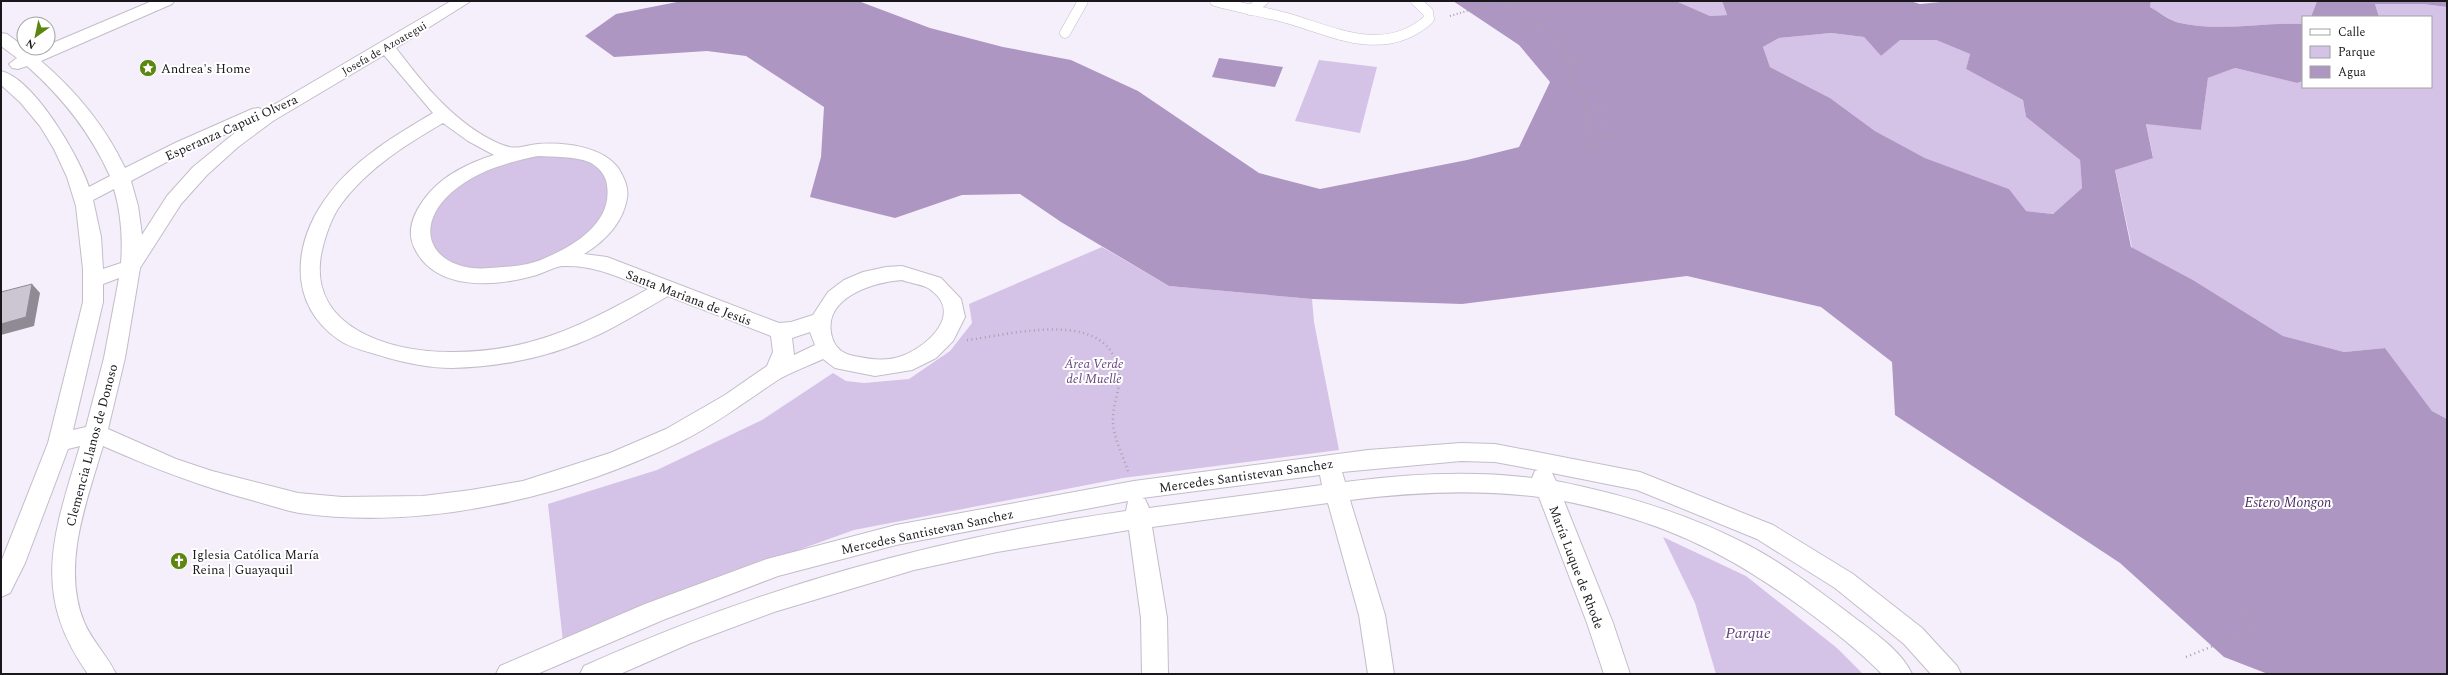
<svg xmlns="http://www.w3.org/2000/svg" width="2448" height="675" font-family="Spectral,serif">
<rect width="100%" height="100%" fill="#f5effc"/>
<!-- green -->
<g fill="#d5c2e7">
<path d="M1676 1H1722L1727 15 1710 16Z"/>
<path d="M2151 1H2317L2311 17H2303V24C2262 22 2221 32 2180 23 2169 20 2159 12 2150 7Z"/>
<path d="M2375 4H2423L2447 7V419L2432 411 2385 348 2344 352 2283 336 2193 280 2132 248 2115 169 2153 157 2146 123 2201 130 2208 78 2235 68 2297 83 2303 81V87H2431V17H2379Z"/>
<path d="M1831 33 1864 37 1881 56 1899 40H1936L1970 54 1966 69 2023 100 2026 117 2080 160 2082 188 2053 214 2025 211 2009 189 1925 158 1875 131 1830 98 1770 67 1763 47 1779 38Z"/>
<path d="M1319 60 1377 67 1360 133 1295 121Z"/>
<path d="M569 151 614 173 613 215 560 259 480 276 429 258 422 218 436 197 486 164Z"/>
<path d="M1102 247 1169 286 1312 299 1314 322 1339 450 1123 478 854 530 748 568 563 642 548 504 657 470 762 420 833 373 846 381 864 383 909 379 950 351 972 323 969 304Z"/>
<path d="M1663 537 1746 576 1837 648 1863 674H1716L1695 603Z"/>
</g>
<!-- water -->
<g fill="#ae96c3" fill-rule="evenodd">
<path d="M682 1 861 2 930 28 1003 47 1071 60 1138 91 1259 173 1320 189 1467 160 1519 147 1550 82 1519 45 1453 1H1676L1710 16 1727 15 1722 1H1910L1920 4 1951 1H2151L2150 7C2159 12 2170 21 2180 23 2221 32 2262 22 2303 24V81L2297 83 2235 68 2208 78 2201 130 2146 124 2153 158 2115 170 2131 247 2193 280 2283 336 2344 352 2385 348 2432 411 2447 419V674H2268L2224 657 2120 563 1895 415 1892 362 1821 307 1687 276 1462 304 1312 299 1169 286 1061 222 1020 194 962 195 895 218 810 197 821 157 824 107 746 56 707 51 614 57 585 36 616 14ZM1831 33 1864 37 1881 56 1900 40H1936L1970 54 1966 69 2023 100 2026 117 2080 160 2082 188 2053 214 2026 211 2009 189 1925 158 1875 131 1830 98 1770 67 1763 47 1779 38Z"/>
<path d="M2317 1H2447V7L2423 4H2375L2379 17H2311Z"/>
<path d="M1219 58 1283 67 1275 87 1212 77Z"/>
</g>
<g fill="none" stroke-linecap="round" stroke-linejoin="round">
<defs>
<g id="lane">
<path d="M1215 1C1240 8 1265 12 1290 19 1336 33 1386 58 1429 19L1428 12 1416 1"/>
<path d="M1250 10 1263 1"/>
<path d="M1065 33 1083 1"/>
</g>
<g id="street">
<path d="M152 1H174L172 4 41 61C76 91 105 126 125 168L175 143 252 109 258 108 265 110 451 1H471L396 48C424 85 456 125 500 144 517 151 521 146 538 144 563 142 603 146 619 169 624 178 629 188 627 198 623 223 605 241 584 254L607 257 779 323 791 322 813 315 828 292 844 280 863 272 886 267 902 266 941 278 961 299 965 317 953 341 936 358 912 370 875 376 835 368 823 359C810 365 794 371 781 378 748 399 717 424 680 442 566 497 427 531 299 513 284 510 269 505 255 501 202 487 153 468 103 446 87 500 61 566 84 622 92 641 107 655 116 674H88C30 593 54 533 80 446L68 449 25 563 10 593 1 597V562L48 443 83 302V269L76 206 67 177 54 149 40 126 20 102 1 85V71C34 79 79 156 89 187L110 176C90 132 63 98 27 66L18 69 12 68 9 64 17 58 1 46V33L7 34 31 52 48 48V45ZM384 55 433 113C396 135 355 159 329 194 293 241 286 303 339 340 352 349 370 352 385 357 406 363 429 368 452 368 502 367 554 356 600 334 623 323 645 309 668 296L771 336 773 352 767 366 725 395 666 429 610 453 523 481 471 490 423 496 342 497 298 493 212 471 176 459 108 429 125 358 140 268 181 204 207 175 238 147 273 121ZM443 123 468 141 494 155C471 162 446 174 430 192 417 207 405 228 414 247 434 291 493 287 533 276 542 274 555 266 564 266 595 265 621 278 648 289 582 326 528 353 449 352 389 352 305 327 322 250 326 234 332 216 342 203 368 168 407 144 443 123ZM242 127 193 167 167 196 142 235 138 206 131 181 187 151ZM538 156C554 157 574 156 589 162 598 166 606 175 607 185 613 223 574 246 543 259 527 266 508 267 490 268 436 273 408 231 452 192 476 171 508 162 538 156ZM114 189C121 213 123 238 121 263L103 269 101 237 93 200ZM119 278 104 358 86 427 73 430 103 302V284ZM902 280C909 283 921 284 928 288 965 312 929 346 902 356 886 362 869 359 854 356 843 354 835 348 832 337 821 298 873 282 902 280ZM810 332 815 345 794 355 792 338Z"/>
<path d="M1461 443 1495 444 1640 472 1773 525 1853 574 1922 628 1957 666 1961 674H1931L1904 644 1835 588 1757 539 1637 490 1552 473 1556 481C1622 494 1686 513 1746 544 1783 563 1818 590 1851 615 1872 631 1901 650 1912 674H1882C1857 649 1829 627 1800 606 1723 550 1658 520 1564 501L1613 623 1630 674H1604L1587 623 1539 497C1476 489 1413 492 1350 500L1385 615 1394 674H1368L1359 615 1328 503 1152 527 1167 618 1168 674H1142L1141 618 1129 530 997 552 914 570 774 612 691 643 620 674H580L584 666C761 587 934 538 1126 511L1128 501 896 545 778 576 663 620 537 674H496L500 666 645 604 767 559 896 525 1134 481 1368 450ZM1461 461 1495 462 1538 470 1535 471 1532 478C1469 470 1407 474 1345 482L1342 472ZM1320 475 1322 485 1149 508 1145 499 1142 498Z"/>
</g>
</defs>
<!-- lane casing -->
<use href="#lane" stroke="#c3bdc9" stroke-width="11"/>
<!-- street casing -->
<use href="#street" stroke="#c3bdc9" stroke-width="2"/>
<!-- path-far1 -->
<g stroke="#a6a1ab" stroke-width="2" stroke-dasharray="1 2.5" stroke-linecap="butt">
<path d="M1495 1 1500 7 1506 5 1527 25 1537 23 1574 60 1564 63 1577 75 1567 77 1584 97 1589 147 1611 150"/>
<path d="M1507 5 1522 1"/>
<path d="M1450 16 1496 2"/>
<path d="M1538 23 1554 19"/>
<path d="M1556 42 1573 38"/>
<path d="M1574 60 1595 56"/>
<path d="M1584 97 1604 92"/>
<path d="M1585 109 1610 110"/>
<path d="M1586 121 1609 122"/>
<path d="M1587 134 1613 136"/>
</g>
<!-- path -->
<g stroke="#a6a1ab" stroke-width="2.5" stroke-dasharray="1 3.5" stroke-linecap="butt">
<path d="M967 340C1011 335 1113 305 1119 376 1120 391 1113 404 1113 418 1112 436 1123 455 1128 471"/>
<path d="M2186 657 2252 630 2238 616 2282 603"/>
</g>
<!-- lane -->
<use href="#lane" stroke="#fff" stroke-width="10"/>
<!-- street -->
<use href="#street" fill="#fff" fill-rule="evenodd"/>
</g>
<!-- shaded-wall -->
<path fill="#8f8a93" d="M32 284 40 293 34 326 1 335V324Z"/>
<!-- building -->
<path fill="#ccc5d2" stroke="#8f8a93" d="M32 284 26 317 1 324V292Z"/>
<!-- icons -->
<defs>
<symbol id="sight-disc" viewBox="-11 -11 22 22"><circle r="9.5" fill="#5c8610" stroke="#fff"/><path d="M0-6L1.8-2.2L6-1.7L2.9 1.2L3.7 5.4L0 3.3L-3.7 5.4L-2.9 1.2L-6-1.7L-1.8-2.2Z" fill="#fff"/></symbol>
<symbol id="church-disc" viewBox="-11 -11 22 22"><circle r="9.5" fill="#5c8610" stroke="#fff"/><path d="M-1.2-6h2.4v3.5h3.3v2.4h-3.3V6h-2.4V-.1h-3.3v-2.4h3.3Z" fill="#fff"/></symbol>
</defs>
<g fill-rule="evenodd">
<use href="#sight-disc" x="138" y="58" width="20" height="20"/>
<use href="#church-disc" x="169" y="551" width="20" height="20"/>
</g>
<g text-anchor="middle" stroke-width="4" stroke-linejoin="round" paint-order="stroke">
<!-- far-street labels -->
<g font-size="11" fill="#19171b" stroke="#fff">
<text transform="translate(384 48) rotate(-30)" y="4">Josefa de Azoategui</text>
</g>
<!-- poi labels -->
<g font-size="13" fill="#19171b" stroke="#fff" text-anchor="start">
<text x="161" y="73">Andrea's Home</text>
<text x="192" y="559">Iglesia Católica María<tspan x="192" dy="15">Reina | Guayaquil</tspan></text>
</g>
<!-- street labels -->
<g font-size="13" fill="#19171b" stroke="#fff">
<text transform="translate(231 127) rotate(-24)" y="5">Esperanza Caputi Olvera</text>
<text transform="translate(689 297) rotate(21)" y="5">Santa Mariana de Jesús</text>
<text transform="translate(91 445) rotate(-75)" y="5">Clemencia Llanos de Donoso</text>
<text transform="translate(1246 475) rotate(-8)" y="5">Mercedes Santistevan Sanchez</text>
<text transform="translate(927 531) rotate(-12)" y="5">Mercedes Santistevan Sanchez</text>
<text transform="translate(1577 567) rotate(69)" y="5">María Luque de Rhode</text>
</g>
<!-- park labels -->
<g font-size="13" font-style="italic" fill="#66457f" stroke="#fff">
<text x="1094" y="368">Área Verde<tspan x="1094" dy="15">del Muelle</tspan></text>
</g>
<!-- water labels -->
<g font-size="14" font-style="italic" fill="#4c2c64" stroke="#fff">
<text x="2288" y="507">Estero Mongon</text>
</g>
<!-- near-park labels -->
<g font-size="16" font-style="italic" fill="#66457f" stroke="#fff">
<text x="1748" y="638">Parque</text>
</g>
</g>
<!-- border -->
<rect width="2448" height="675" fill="none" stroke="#19171b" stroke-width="4"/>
<!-- legend -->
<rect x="2302" y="16" width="130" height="72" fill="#ffffff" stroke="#a3a2a4"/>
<rect x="2310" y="29" width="20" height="6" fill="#ffffff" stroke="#a3a2a4"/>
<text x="2338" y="36" font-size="12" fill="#19171b">Calle</text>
<rect x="2310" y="46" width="20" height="12" fill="#d5c2e7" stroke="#a3a2a4"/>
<text x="2338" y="56" font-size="12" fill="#19171b">Parque</text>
<rect x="2310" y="66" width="20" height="12" fill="#ae96c3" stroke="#a3a2a4"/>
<text x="2338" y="76" font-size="12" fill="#19171b">Agua</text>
<!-- north arrow -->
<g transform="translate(36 36) rotate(213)"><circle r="19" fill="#ffffff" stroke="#a3a2a4"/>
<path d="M0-3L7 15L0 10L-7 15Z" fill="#5c8610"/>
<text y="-6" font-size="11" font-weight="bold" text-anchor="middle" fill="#19171b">N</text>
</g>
</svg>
